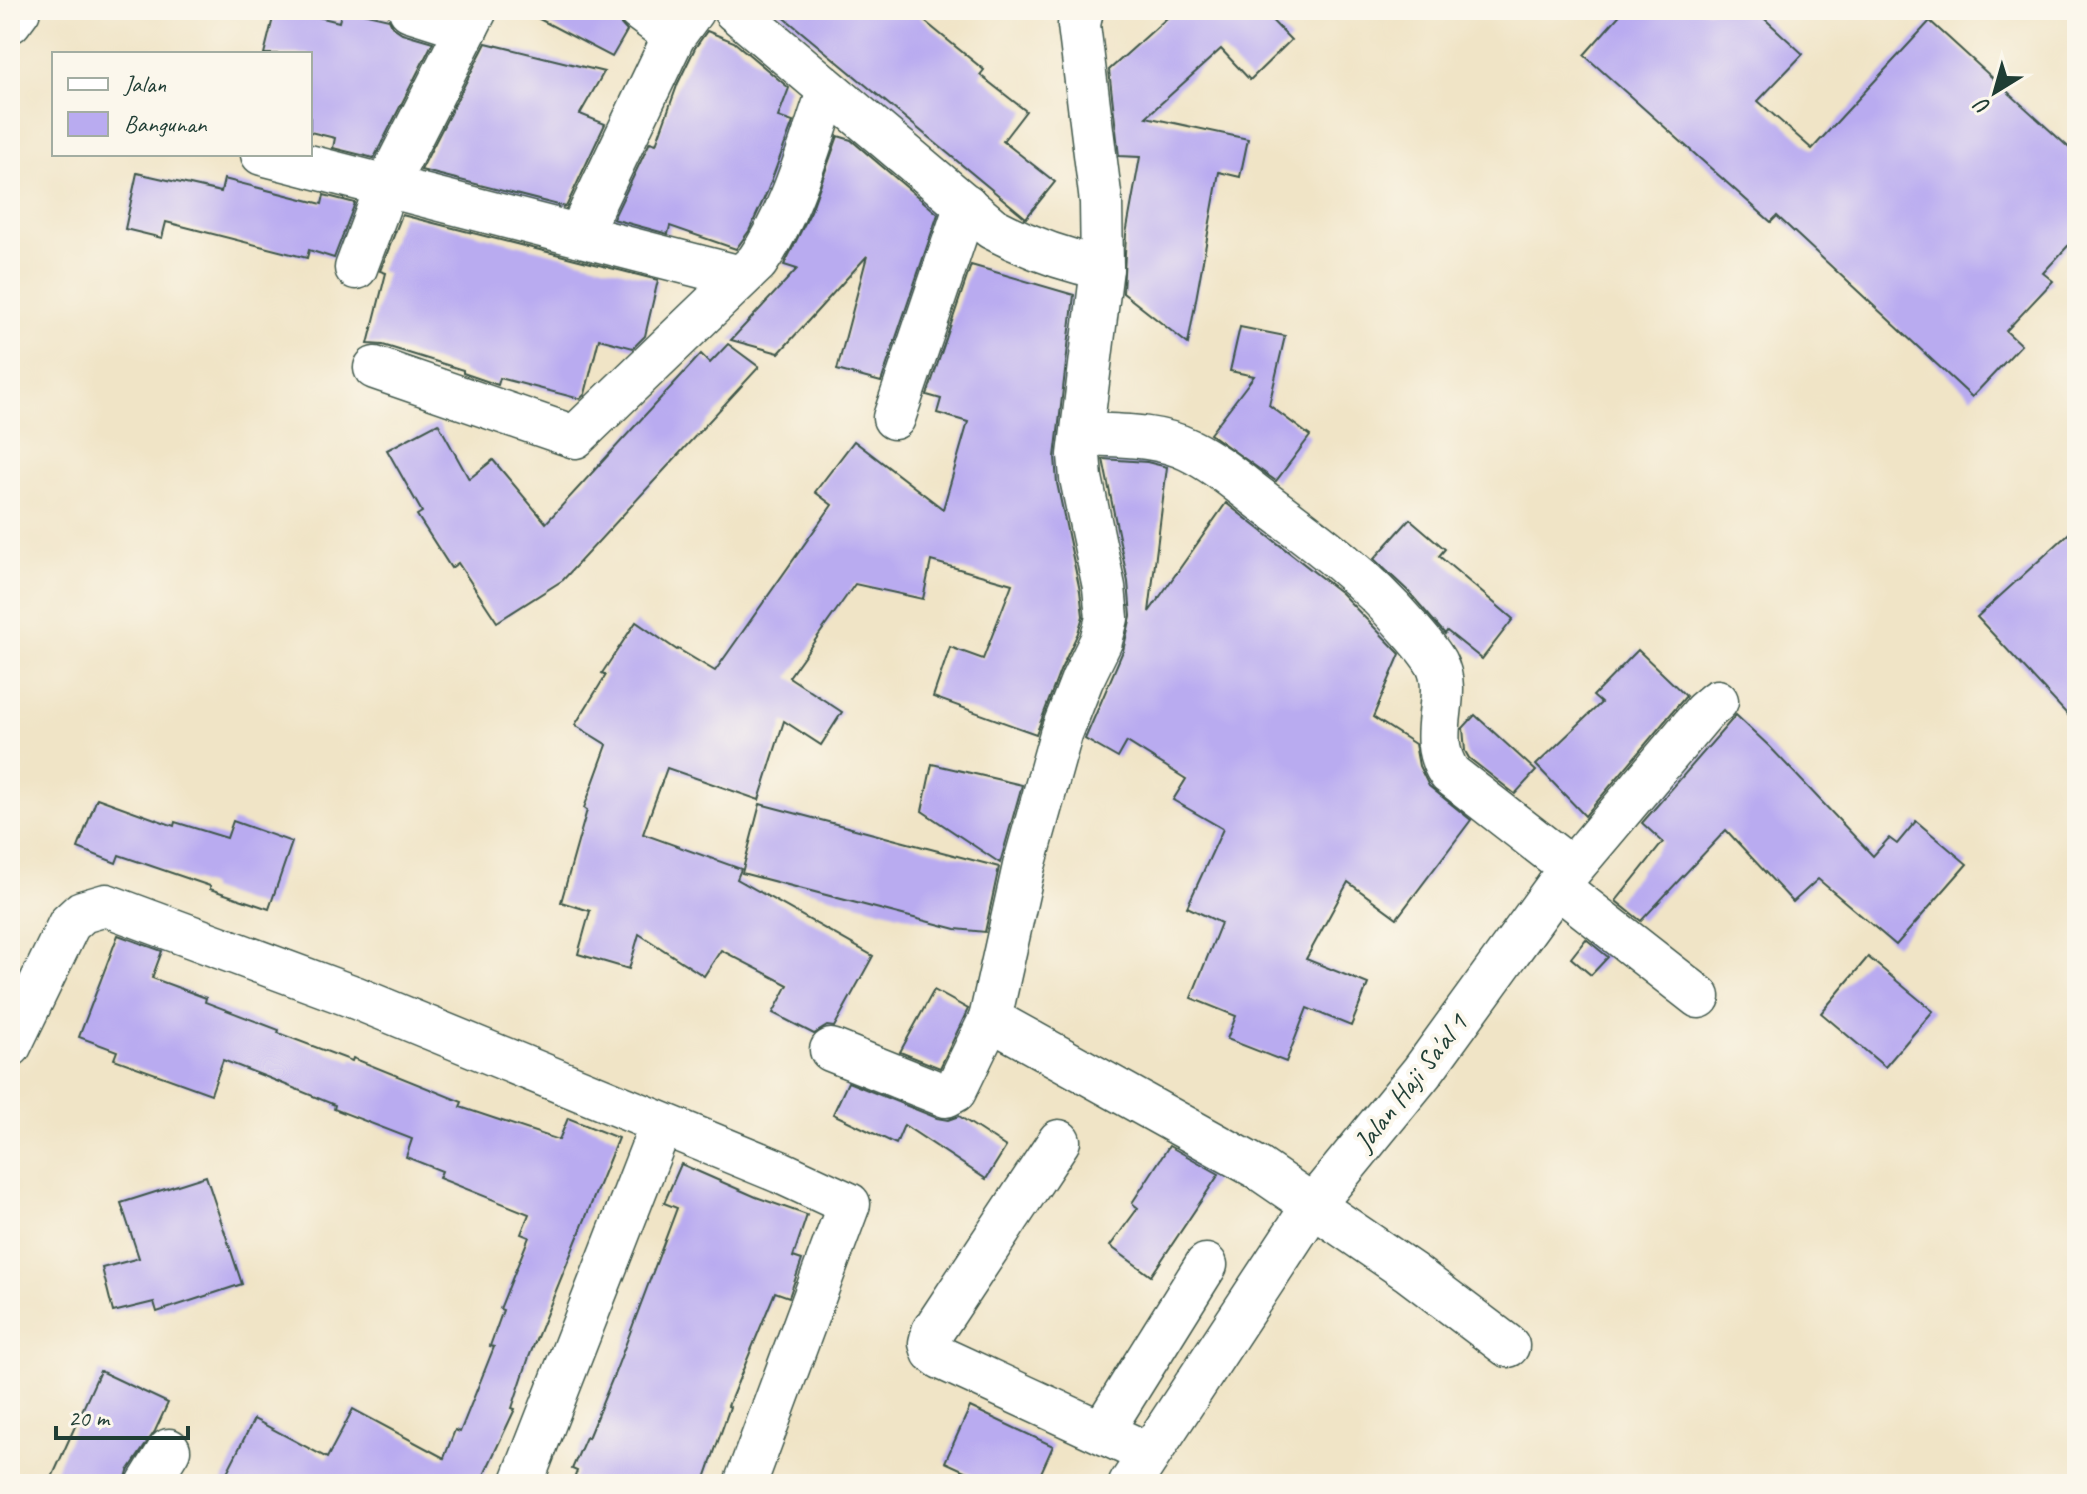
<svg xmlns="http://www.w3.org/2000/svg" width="2087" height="1494" font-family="Caveat,sans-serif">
<rect width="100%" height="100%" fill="#fbf7ec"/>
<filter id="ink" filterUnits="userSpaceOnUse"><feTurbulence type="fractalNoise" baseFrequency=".0125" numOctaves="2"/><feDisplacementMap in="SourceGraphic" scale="16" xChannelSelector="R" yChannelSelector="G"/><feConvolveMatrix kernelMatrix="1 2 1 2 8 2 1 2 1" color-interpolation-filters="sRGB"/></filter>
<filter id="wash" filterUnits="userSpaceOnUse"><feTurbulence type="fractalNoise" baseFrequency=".006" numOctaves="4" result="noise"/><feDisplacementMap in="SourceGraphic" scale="32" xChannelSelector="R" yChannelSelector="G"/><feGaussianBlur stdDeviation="1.8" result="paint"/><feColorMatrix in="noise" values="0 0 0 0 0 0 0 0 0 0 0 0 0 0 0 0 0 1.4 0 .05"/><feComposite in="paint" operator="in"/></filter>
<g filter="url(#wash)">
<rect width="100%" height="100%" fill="#f0e4c6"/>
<g id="blocks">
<!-- building -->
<g fill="#b9abf0">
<path d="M275 10H290L339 22 342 10H350L389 19 393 27 402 33 433 42 374 158 333 148 335 138 310 132V54H264Z"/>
<path d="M522 10H615L617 20 627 31 612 57Z"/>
<path d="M775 10H911L984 70 980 75 1026 111 1003 141 1055 182 1026 218Z"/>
<path d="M1176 10H1262L1291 40 1250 80 1221 49 1146 117 1248 139 1240 177 1219 172 1188 344 1123 293 1126 234 1140 157 1119 156 1109 70Z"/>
<path d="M1624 10H1755L1803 54 1758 101 1812 149 1930 21 2077 155V236L2043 273 2053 281 2006 331 2021 345 1972 397 1777 216 1771 222 1584 55Z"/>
<path d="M707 31 734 42 789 88 778 117 793 122 767 192 749 231 736 249 670 226 668 234 613 219 650 142 656 144 678 83 695 48Z"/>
<path d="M486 43 604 72 580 114 605 124 566 207 421 170Z"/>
<path d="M838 136 851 140 938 214 881 382 837 370 867 256 779 353 731 340 797 269 784 265 811 211Z"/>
<path d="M137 173 221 192 224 179 322 204 324 195 355 203 334 258 309 250 307 258 166 222 162 238 125 229Z"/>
<path d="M402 215 658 280 645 336 633 348 599 339 585 394 580 399 500 378 498 385 463 373V370L383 345 368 344 386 273 380 271Z"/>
<path d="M971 265 1074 295 1055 457 1057 483 1080 591 1083 616 1078 633 1060 671 1036 734 933 697 950 647 983 659 1012 584 931 561 923 599 855 584 789 677 842 712 821 745 784 721 759 800 667 768 643 834 741 869 737 879 873 956 834 1027 827 1026 814 1034 773 1013 788 985 721 950 704 976 639 934 629 969 578 954 590 911 561 902 587 810 584 808 607 745 575 725 606 675 602 673 636 622 677 650 678 649 715 671 832 505 815 492 854 441 943 509 968 422 937 413 941 399 927 395Z"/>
<path d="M1240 327 1285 336 1269 405 1310 436 1276 481 1210 434 1254 376 1230 371Z"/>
<path d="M728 344 759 367 563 580 497 622 458 563 451 568 417 515 422 512 387 450 438 423 469 479 493 460 546 523 701 354 710 363Z"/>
<path d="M1103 459 1147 462 1167 467 1149 612 1226 503 1341 593 1400 654 1373 717 1415 744 1419 766 1429 786 1471 820 1397 918 1348 882 1306 959 1368 984 1351 1026 1307 1008 1286 1062 1227 1039 1236 1016 1191 998 1221 923 1187 907 1223 829 1173 800 1186 779 1127 742 1118 758 1085 739 1123 651 1131 616 1128 582Z"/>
<path d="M1410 519 1445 549 1439 556 1513 619 1482 659 1447 631 1445 634 1408 591 1374 559Z"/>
<path d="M2077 526V725L1977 617Z"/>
<path d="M1638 650 1686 696 1585 816 1536 765 1601 703 1593 696Z"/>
<path d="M1475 715 1536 771 1515 794 1469 758 1465 751 1463 728Z"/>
<path d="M1736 715 1770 747 1873 856 1889 838 1897 844 1916 821 1967 864 1896 945 1818 879 1793 902 1726 830 1641 921 1616 901 1663 842 1642 823Z"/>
<path d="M932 764 1022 785 1000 863 922 811Z"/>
<path d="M97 798 174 826 175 822 227 838 233 821 292 842 269 909 210 889V886L119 855 116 863 78 848Z"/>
<path d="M760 804 999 867 985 932 956 929 742 873Z"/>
<path d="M118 935 162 951 152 978 206 998 205 1002 279 1030 278 1033 352 1061 353 1058 462 1102 460 1107 559 1140 568 1118 618 1138 529 1357 512 1408 515 1409 482 1479 492 1484H221L254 1419 327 1458 353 1409 444 1458 455 1430 460 1432 494 1347 490 1346 503 1310 500 1309 529 1237 521 1234 529 1214 439 1178 442 1171 406 1157 412 1139 334 1109 335 1105 269 1078 223 1060 211 1094 114 1059 117 1051 79 1037Z"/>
<path d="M1586 939 1608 957 1591 975 1571 958Z"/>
<path d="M1868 957 1933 1011 1885 1067 1821 1013Z"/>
<path d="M934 990 968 1009 940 1068 900 1052Z"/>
<path d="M848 1082 937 1118 948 1120 959 1116 1006 1147 986 1179 904 1125 896 1144 833 1114Z"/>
<path d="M1169 1146 1219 1174 1151 1276 1110 1246 1138 1208 1132 1203Z"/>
<path d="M681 1164 756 1197 807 1215 793 1257 802 1260 789 1297 775 1292 728 1406 730 1407 703 1484H572L577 1471 572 1469 586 1437 588 1438 616 1370 677 1208 664 1203Z"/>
<path d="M206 1176 242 1284 157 1312 154 1302 113 1312 102 1268 139 1258 121 1203Z"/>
<path d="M100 1371 168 1403 155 1431 128 1471 124 1484H49Z"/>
<path d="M970 1407 1053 1446 1036 1484H993L945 1462Z"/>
</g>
</g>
</g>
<g filter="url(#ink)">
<use href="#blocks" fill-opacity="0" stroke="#3e564a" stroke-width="2"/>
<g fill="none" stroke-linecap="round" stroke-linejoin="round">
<defs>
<g id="minor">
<path d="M410 10 467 28"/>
<path d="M639 10 674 36"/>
<path d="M734 10 992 228C1028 247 1063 260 1102 268"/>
<path d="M1082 10 1079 25 1101 202 1102 268 1079 455 1081 478 1104 587 1107 618 1101 641 1082 680 1061 734 1024 866 990 1019 1258 1168 1410 1272 1508 1346"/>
<path d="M10 22 19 10"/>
<path d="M262 154 741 277"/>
<path d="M579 235 674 36 693 10"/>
<path d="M356 268 387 185 476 10"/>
<path d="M375 368 575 437 757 262C792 212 808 149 828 92"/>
<path d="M894 418 966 205"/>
<path d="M1082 434C1117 436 1157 434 1189 450 1216 463 1240 484 1264 502 1315 540 1365 577 1406 625 1417 637 1428 649 1436 663 1454 697 1423 736 1450 774L1571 868"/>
<path d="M1557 886 1699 997"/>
<path d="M10 1046 69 924 82 912 106 905 354 997 780 1172 849 1204 745 1484"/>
<path d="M831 1050 946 1096 955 1091 990 1019"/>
<path d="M1059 1141 933 1331 930 1343 933 1352 941 1358 1149 1454"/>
<path d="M1103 1430 1206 1265"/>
<path d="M148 1484 169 1450"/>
<path d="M521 1484 661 1125"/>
<path d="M1130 1484 1314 1204 1422 1072 1557 886 1704 712 1717 701"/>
</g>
</defs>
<!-- minor casing -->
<use href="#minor" stroke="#3e564a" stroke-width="45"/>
<!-- minor -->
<use href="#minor" stroke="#fff" stroke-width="42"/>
</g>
</g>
<g text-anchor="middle" stroke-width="8" stroke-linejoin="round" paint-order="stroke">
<!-- street labels -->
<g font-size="28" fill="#1f3d34" stroke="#fbf7ec">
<text transform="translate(1410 1082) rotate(-52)" y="10">Jalan Haji Sa'al 1</text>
</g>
</g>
<!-- margin -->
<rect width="2087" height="1494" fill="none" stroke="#fbf7ec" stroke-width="40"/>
<!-- legend -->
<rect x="52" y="52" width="260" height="104" fill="#fbf7ec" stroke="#a3ada2" stroke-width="2"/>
<rect x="68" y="78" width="40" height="12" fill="#ffffff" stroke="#a3ada2" stroke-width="2"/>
<text x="124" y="92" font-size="24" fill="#1f3d34">Jalan</text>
<rect x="68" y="112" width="40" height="24" fill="#b9abf0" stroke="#a3ada2" stroke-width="2"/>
<text x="124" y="132" font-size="24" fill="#1f3d34">Bangunan</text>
<!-- north arrow -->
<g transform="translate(1995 92) rotate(217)" stroke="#fbf7ec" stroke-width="6" paint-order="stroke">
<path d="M0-6L14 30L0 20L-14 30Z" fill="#1f3d34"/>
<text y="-12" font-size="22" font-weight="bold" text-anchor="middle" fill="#1f3d34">U</text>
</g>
<!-- scale -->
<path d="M56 1426v12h132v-12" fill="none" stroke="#1f3d34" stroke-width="4"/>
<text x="68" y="1426" font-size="24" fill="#1f3d34" stroke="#fbf7ec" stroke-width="6" paint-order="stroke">20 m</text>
</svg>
